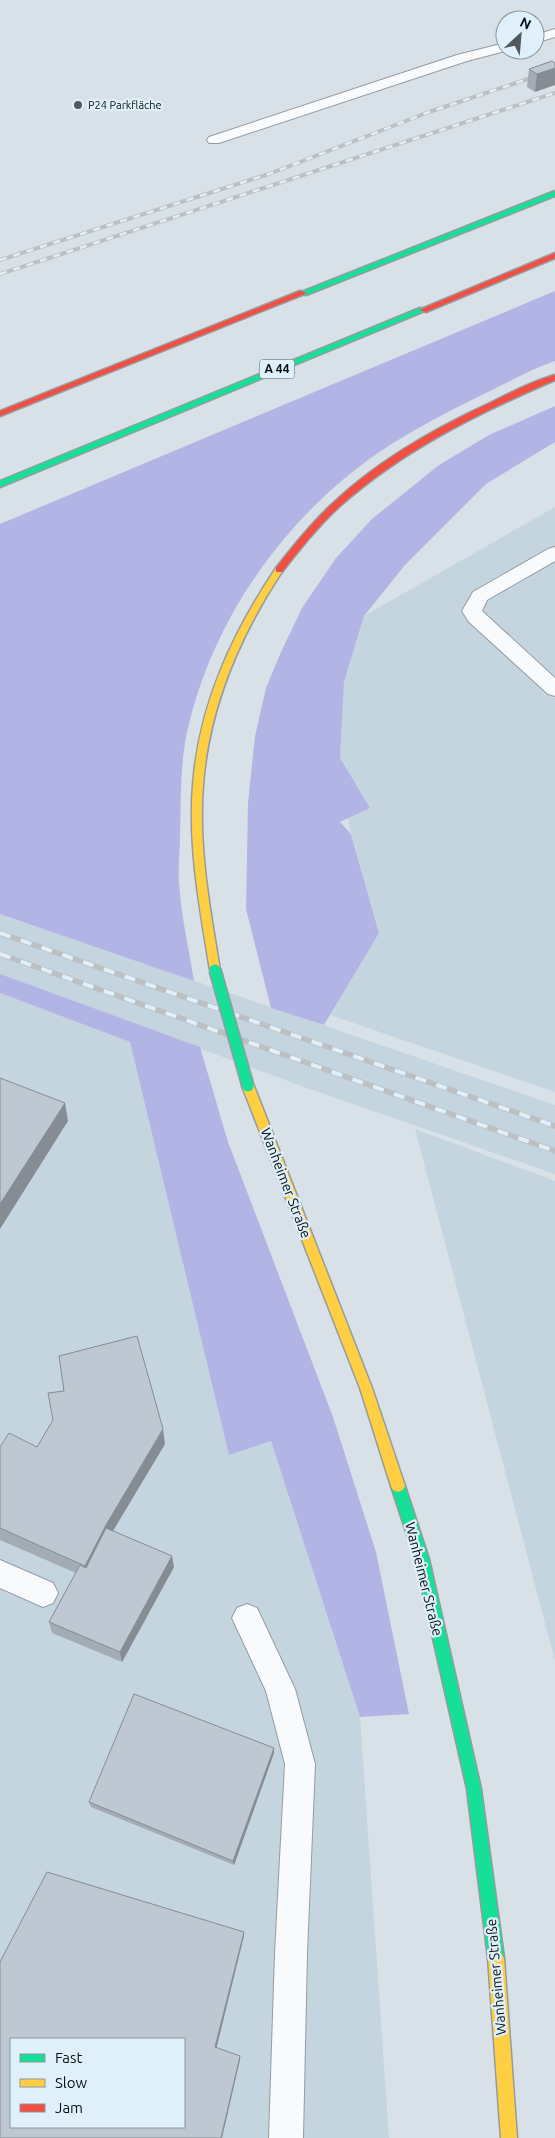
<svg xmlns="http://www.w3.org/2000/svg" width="555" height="2138" font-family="Ubuntu,sans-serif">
<rect width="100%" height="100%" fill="#d8e1e7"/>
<!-- built -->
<g fill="#c4d5e0" fill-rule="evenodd">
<path d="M555 507V1092L330 1015 379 932 349 825 340 758 344 682 364 616Z"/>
<path d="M0 914 555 1105V1174L304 1087 0 974Z"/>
<path d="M0 993 130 1042 229 1454 271 1441 360 1717 389 2138H0ZM11 2039H184V2127H11Z"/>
<path d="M415 1129 555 1181V1661Z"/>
</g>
<!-- forest -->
<g fill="#b3b4e6">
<path d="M555 291V361C531 369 509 382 486 393 449 411 412 430 378 453 281 520 207 627 185 743 180 773 181 804 180 835 180 850 178 867 179 883 181 915 189 949 194 981L0 914V524Z"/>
<path d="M555 406V442L486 484 405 565 364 616 344 682 340 758 370 808 340 822 351 834 379 933 324 1025 271 1008 246 909 248 803 255 736 266 688 281 652 302 608 336 558 372 519 439 465 489 435Z"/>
<path d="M0 974 200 1047 228 1142 333 1417 376 1552 409 1714 360 1717 271 1441 229 1455 130 1042 0 993Z"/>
</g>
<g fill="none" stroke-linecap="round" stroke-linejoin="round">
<defs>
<g id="lane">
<path d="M555 29V37L535 43V35Z"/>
<path d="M505 43V50H509L467 61 219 143H209L207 140 209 137 457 55Z"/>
<path d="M555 547V561L487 600 482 611 555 678V696L548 694 469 622 462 611 473 592 548 549Z"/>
<path d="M0 1560 53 1583 58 1593 53 1603 43 1607 0 1588Z"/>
<path d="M247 1604 257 1608 295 1689 315 1764 307 1953 303 2138H269L275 1953 285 1764 266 1691 232 1618 237 1608Z"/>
</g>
<g id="fast">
<path d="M555 191V196L306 295 299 293Z"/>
<path d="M420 308 427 310 0 487V481Z"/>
<path d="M398 1480 403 1482 405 1486 429 1559 481 1789 504 1958 501 1963 496 1966 491 1963 488 1958 467 1789 415 1559 391 1486 393 1482Z"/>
</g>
<g id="slow">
<path d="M279 567 283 570C240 635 209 706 203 785 198 847 210 909 220 970L215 974 210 970C200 909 188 847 193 785 199 705 232 634 276 568Z"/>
<path d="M248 1081 252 1083 254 1086 372 1388 405 1486 403 1490 398 1492 393 1490 391 1486 360 1388 242 1086 244 1083Z"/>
<path d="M496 1950 501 1953 504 1958 517 2138H501L488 1958 491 1953Z"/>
</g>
<g id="jam">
<path d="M555 253V258L426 312 419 310Z"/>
<path d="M300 291 307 293 0 416V411Z"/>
<path d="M555 375V380C478 413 403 450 340 506 318 526 300 549 282 572H276V568C293 546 311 524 331 505 377 461 435 428 492 402 512 392 533 381 555 375Z"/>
</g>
</defs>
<!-- lane casing -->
<use href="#lane" stroke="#959ca1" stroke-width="2"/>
<!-- fast casing -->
<use href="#fast" stroke="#959ca1" stroke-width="3"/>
<!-- slow casing -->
<use href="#slow" stroke="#959ca1" stroke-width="3"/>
<!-- jam casing -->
<use href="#jam" stroke="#959ca1" stroke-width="3"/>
<!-- lane -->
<use href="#lane" fill="#f9fafb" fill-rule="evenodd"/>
<!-- fast -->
<use href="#fast" fill="#16e098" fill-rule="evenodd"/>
<!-- slow -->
<use href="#slow" fill="#ffcf43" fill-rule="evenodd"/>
<!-- jam -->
<use href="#jam" fill="#f24e42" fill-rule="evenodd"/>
<defs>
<g id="rail-far1">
<path d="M0 260 269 174 429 112 555 70"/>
<path d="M0 274 555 93"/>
</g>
<g id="rail">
<path d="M0 933 555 1126"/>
<path d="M0 954 555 1151"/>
</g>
</defs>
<!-- rail-far1 casing -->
<use href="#rail-far1" stroke="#bdc0c2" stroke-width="4"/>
<!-- rail casing -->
<use href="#rail" stroke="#bdc0c2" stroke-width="5.5"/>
<!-- rail-far1 -->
<use href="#rail-far1" stroke="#dff0fa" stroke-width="2.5" stroke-dasharray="7" stroke-linecap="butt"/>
<!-- rail -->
<use href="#rail" stroke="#dff0fa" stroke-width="4" stroke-dasharray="11" stroke-linecap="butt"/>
<defs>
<path id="fast-bridge" d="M215 970 248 1086"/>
</defs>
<!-- fast-bridge casing -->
<use href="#fast-bridge" stroke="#959ca1" stroke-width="14" stroke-linecap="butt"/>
<!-- fast-bridge -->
<use href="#fast-bridge" stroke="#16e098" stroke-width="11"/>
</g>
<!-- wall -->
<g fill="#a3acb5">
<path d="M552 61 535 92 527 87 529 69Z"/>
<path d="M165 1444 113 1531 174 1567 122 1662 52 1633 49 1622 76 1573 0 1540V1447Z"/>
<path d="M274 1748V1753L234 1865 91 1807 89 1802Z"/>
</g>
<!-- shaded-wall -->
<g fill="#858c93">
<path d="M555 68V85L535 92 537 74Z"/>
<path d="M65 1103 68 1121 0 1229V1204Z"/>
<path d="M163 1429 165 1444 108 1539 88 1579 85 1566 106 1525Z"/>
<path d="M172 1556 174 1567 122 1662 120 1652Z"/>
<path d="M274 1748V1753L234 1865 233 1861Z"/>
<path d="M244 1932V1936L216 2050 215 2047Z"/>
<path d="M240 2056V2060L222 2138H221Z"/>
</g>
<!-- building -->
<g fill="#bec8d2" stroke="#858c93" fill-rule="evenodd">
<path d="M552 61 555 63V68L537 74 529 69Z"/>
<path d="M0 1078 65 1103 0 1204Z"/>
<path d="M137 1336 163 1429 106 1525 85 1566 0 1528V1447L9 1433 37 1447 53 1420 48 1393 64 1391 59 1356Z"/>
<path d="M106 1528 172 1556 120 1652 49 1622 80 1565 86 1568Z"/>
<path d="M134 1694 274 1748 233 1861 89 1802Z"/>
<path d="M47 1872 244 1932 215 2047 240 2056 221 2138H0V1962ZM11 2039H184V2127H11Z"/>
</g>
<!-- markers -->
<circle fill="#52595e" stroke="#dff0fa" stroke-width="2" cx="78" cy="105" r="5"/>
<g text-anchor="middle" stroke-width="4.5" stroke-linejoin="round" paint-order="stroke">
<!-- far-poi labels -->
<g font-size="11" fill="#0a1014" stroke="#dff0fa" text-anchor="start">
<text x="88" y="109">P24 Parkfläche</text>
</g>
<!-- shield labels -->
<rect fill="#dff0fa" stroke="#4a5359" stroke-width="1" x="259.5" y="359.5" width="35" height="19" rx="4"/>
<g font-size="12" font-weight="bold" fill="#0a1014">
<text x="277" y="373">A 44</text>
</g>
<!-- street labels -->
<g font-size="14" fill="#0a1014" stroke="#dff0fa">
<text transform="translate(286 1183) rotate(69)" y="5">Wanheimer Straße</text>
<text transform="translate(424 1579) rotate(76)" y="5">Wanheimer Straße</text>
<text transform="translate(496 1977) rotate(-95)" y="5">Wanheimer Straße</text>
</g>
</g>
<!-- legend -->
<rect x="10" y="2038" width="175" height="90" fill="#dff0fa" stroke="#8a969e"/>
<rect x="20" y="2054" width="25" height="8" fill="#16e098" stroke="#8a969e"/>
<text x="55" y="2063" font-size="15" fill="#0a1014">Fast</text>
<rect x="20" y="2079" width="25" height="8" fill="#ffcf43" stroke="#8a969e"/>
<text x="55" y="2088" font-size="15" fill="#0a1014">Slow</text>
<rect x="20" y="2104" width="25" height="8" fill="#f24e42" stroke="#8a969e"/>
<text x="55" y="2113" font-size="15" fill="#0a1014">Jam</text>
<!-- north arrow -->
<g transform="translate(520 35) rotate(26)"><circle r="24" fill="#dff0fa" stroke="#8a969e"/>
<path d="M0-4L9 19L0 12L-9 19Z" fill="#52595e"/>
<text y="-8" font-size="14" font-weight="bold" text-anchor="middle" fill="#0a1014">N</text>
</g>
</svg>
